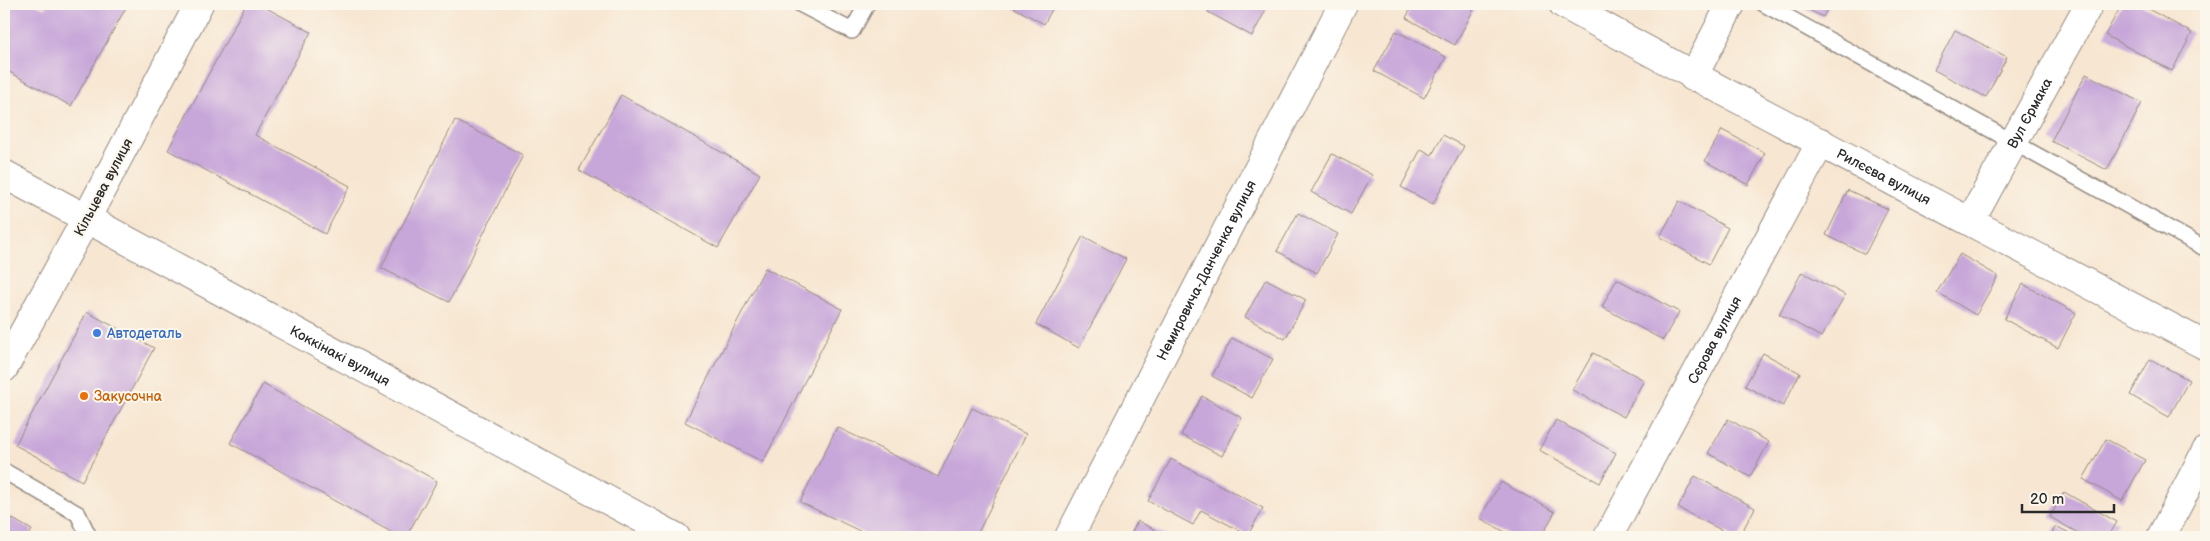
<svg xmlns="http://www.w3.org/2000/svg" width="2210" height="541" font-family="'Balsamiq Sans',sans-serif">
<rect width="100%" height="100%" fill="#fbf7ec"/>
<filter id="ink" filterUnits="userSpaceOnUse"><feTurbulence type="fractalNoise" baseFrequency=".02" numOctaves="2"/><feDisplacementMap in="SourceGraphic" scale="10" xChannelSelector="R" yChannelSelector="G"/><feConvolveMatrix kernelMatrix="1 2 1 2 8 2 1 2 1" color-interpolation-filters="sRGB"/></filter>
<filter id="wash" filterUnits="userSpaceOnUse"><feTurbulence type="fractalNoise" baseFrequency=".0096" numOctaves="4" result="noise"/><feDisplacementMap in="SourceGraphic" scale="20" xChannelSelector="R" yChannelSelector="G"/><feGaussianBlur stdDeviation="1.12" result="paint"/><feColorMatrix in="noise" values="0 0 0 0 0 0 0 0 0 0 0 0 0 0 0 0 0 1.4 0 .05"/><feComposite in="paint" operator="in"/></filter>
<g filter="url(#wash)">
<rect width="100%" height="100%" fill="#f7e6d1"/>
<g id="blocks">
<!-- building -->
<g fill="#c7a6d9">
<path d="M4 4H35L45 9 48 4H128L71 106 4 69Z"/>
<path d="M246 4H259L311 32 255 135 350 186 325 234 168 150Z"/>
<path d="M1007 4H1055L1044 24Z"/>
<path d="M1213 4H1269L1252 36 1208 12Z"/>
<path d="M1413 4H1475L1476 5 1455 45 1406 18Z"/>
<path d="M1797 4H1830L1823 17Z"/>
<path d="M2122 4H2139L2192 33 2172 71 2105 35Z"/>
<path d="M1955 30 2007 57 1986 97 1934 70Z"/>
<path d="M1396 31 1446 57 1424 98 1374 71Z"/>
<path d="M2086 74 2142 103 2107 170 2051 141Z"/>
<path d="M621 95 760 174 718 248 579 170Z"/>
<path d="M455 120 523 155 449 302 381 268Z"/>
<path d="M1722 130 1765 153 1748 185 1705 161Z"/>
<path d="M1443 135 1464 146 1433 204 1401 187 1421 149 1432 155Z"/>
<path d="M1332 154 1372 175 1351 214 1311 192Z"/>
<path d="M1848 190 1888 209 1865 254 1826 235Z"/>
<path d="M1679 201 1728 228 1709 264 1660 237Z"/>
<path d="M1298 213 1338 234 1317 273 1277 251Z"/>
<path d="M1083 236 1126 259 1079 348 1036 324Z"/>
<path d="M1960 254 1998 276 1976 315 1937 292Z"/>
<path d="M765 268 842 309 763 462 685 422Z"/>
<path d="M1802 272 1845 295 1821 337 1779 314Z"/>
<path d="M1266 279 1306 300 1285 339 1245 317Z"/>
<path d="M1617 279 1679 312 1663 340 1602 307Z"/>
<path d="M2023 284 2076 313 2058 348 2004 319Z"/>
<path d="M87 312 154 348 82 481 15 445Z"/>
<path d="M1232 338 1273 359 1252 398 1212 376Z"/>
<path d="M1593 353 1644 380 1624 417 1572 390Z"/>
<path d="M1763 353 1800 373 1783 406 1745 386Z"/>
<path d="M2150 359 2189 380 2169 417 2130 395Z"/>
<path d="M263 384 437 481 406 537H400L230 443Z"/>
<path d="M1202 396 1242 418 1222 456 1181 435Z"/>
<path d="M972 408 1026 434 976 537H872L800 502 837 427 938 477Z"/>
<path d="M1728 419 1769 442 1750 477 1708 453Z"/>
<path d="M1556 420 1616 453 1600 483 1539 450Z"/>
<path d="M2106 439 2145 460 2122 501 2083 479Z"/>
<path d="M1171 459 1263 508 1248 535 1201 510 1193 525 1148 501Z"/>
<path d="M1695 476 1755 508 1739 537H1735L1678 508Z"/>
<path d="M1501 482 1555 512 1541 537H1514L1480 518Z"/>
<path d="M2064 492 2117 522 2108 537H2085L2050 517Z"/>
<path d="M4 514 32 530 28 537H4Z"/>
<path d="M1138 521 1169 537H1129Z"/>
<path d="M2056 526 2077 537H2050Z"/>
</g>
</g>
</g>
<g filter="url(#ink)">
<use href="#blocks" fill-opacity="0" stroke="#91887e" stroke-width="1"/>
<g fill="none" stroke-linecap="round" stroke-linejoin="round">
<defs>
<g id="service">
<path d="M800 4 852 31 867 4"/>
<path d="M1764 4 2206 249"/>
<path d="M4 471 78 514 89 537"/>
</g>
<g id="minor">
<path id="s1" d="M1563 4C1775 122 1992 232 2206 346"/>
<path d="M1693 77 1731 4"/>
<path d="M86 219 199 4"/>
<path id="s2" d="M1971 220 2089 4"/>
<path id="s3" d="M1069 537 1343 4"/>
<path id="s4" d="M1608 537 1821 142"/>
<path d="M2161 537 2206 451"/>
</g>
<g id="tertiary">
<path id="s5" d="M4 174 676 537"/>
<path d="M4 368 86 219"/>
</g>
</defs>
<!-- service casing -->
<use href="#service" stroke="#91887e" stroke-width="18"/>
<!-- minor casing -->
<use href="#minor" stroke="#91887e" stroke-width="30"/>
<!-- tertiary casing -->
<use href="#tertiary" stroke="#91887e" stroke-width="30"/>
<!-- service -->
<use href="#service" stroke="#fff" stroke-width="15"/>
<!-- minor -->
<use href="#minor" stroke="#fff" stroke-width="28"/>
<!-- tertiary -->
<use href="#tertiary" stroke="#fff" stroke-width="28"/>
</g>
</g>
<!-- markers -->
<circle fill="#3f7fe0" stroke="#fbf7ec" stroke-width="2" cx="97" cy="333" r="5"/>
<circle fill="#e8710a" stroke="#fbf7ec" stroke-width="2" cx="84" cy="396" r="5"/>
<g text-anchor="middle" stroke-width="4" stroke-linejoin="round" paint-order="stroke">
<!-- street labels -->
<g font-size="14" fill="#2b2b2b" stroke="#fbf7ec">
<text dy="5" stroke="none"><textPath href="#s2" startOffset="122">Вул Єрмака</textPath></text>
<text dy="5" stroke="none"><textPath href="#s1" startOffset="364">Рилєєва вулиця</textPath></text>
<text transform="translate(103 187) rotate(-62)" y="5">Кільцева вулиця</text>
<text dy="5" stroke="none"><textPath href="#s3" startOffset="300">Немировича-Данченка вулиця</textPath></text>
<text dy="5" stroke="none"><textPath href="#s4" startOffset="224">Сєрова вулиця</textPath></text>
<text dy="5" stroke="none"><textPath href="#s5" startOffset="382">Коккінакі вулиця</textPath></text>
</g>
<!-- shop labels -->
<g font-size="14" fill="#366cbe" stroke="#fbf7ec" text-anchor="start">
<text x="107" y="338">Автодеталь</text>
</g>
<!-- food labels -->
<g font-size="14" fill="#c56008" stroke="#fbf7ec" text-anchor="start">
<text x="94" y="401">Закусочна</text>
</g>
</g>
<!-- margin -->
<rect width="2210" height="541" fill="none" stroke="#fbf7ec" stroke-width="20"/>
<!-- scale -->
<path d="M2022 504v8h92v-8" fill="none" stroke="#2b2b2b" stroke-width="2.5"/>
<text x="2030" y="504" font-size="15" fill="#2b2b2b" stroke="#fbf7ec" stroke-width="4" paint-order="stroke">20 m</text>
</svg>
